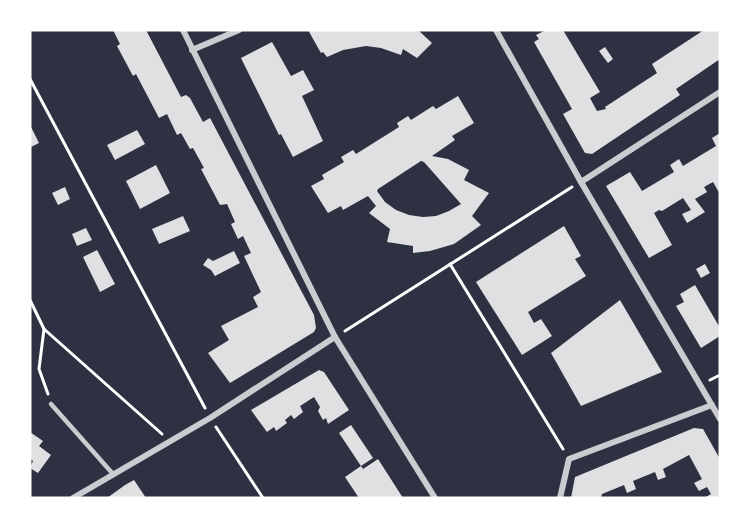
<svg xmlns="http://www.w3.org/2000/svg" width="750" height="528" font-family="'IBM Plex Serif',serif">
<rect width="100%" height="100%" fill="#2d3142"/>
<!-- building -->
<g fill="#e0e0e3" fill-rule="evenodd">
<path d="M113 30H146L181 97 186 95 190 98 203 122 210 118 314 315 316 328 314 332 230 383 208 353 229 340 221 326 258 307 253 297 261 292 244 256 251 253 243 236 238 239 231 224 235 222 227 204 220 205 201 169 204 168 193 148 190 149 181 133 177 135 167 114 159 118 136 74 133 76 117 46 120 44Z"/>
<path d="M308 30H418L432 43 417 58 403 49 401 55 381 48 366 46 343 50 327 57 323 52 321 53Z"/>
<path d="M543 30H563L600 92 590 98 597 111 606 109 605 107 657 73 652 64 704 30H720V59L676 89 680 95 592 154 585 153 563 114 572 109 534 42 539 39 536 35 544 31Z"/>
<path d="M272 42 291 76 303 70 314 90 302 96 323 141 293 157 281 134 279 135 241 58Z"/>
<path d="M605 47 613 59 608 63 599 51Z"/>
<path d="M458 96 474 123 452 136 455 140 432 156 448 159 469 170 464 180 489 193 472 216 481 225 454 244 430 251 413 253V246L387 242 390 229 369 213 376 206 368 196 343 210 341 206 328 213 311 186 324 179 322 175 344 162 341 157 353 150 356 154 399 127 397 123 408 116 411 120 433 106 436 109ZM421 161 424 162 461 204 449 211 436 216 423 217 409 215 396 210 385 202 377 191 378 189Z"/>
<path d="M30 125 39 143 31 147 30 145Z"/>
<path d="M137 130 145 144 115 160 107 145Z"/>
<path d="M720 133V194L713 182 704 187 707 192 695 199 705 212 687 223 682 214 691 210 683 198 662 211 659 210 654 213 672 245 649 258 606 186 630 172 642 191 674 172 670 165 679 159 683 166 716 146 712 138Z"/>
<path d="M156 165 170 193 140 209 126 181Z"/>
<path d="M65 187 70 199 58 205 52 193Z"/>
<path d="M183 216 190 231 159 244 152 229Z"/>
<path d="M564 226 581 256 575 259 586 276 528 312 534 323 541 319 552 336 522 355 476 282Z"/>
<path d="M86 228 92 240 77 246 72 234Z"/>
<path d="M97 250 115 284 100 292 83 257Z"/>
<path d="M234 251 240 263 215 276 211 270 203 265 208 258 213 261Z"/>
<path d="M705 264 710 273 701 278 696 269Z"/>
<path d="M695 285 720 328V336L701 348 676 306 684 302 680 294Z"/>
<path d="M620 300 662 372 581 406 551 353Z"/>
<path d="M319 370 324 372 349 410 328 424 326 418 323 420 318 411 320 407 314 397 300 406 303 412 294 419 291 415 285 420 287 423 276 431 274 427 267 432 251 410Z"/>
<path d="M351 425 373 458 361 466 339 433Z"/>
<path d="M694 428 703 429 720 459V498H704L711 494 707 487 699 491 694 483 702 479 689 455 663 469 666 477 658 480 655 472 633 481 636 489 627 493 624 485 602 494 601 498H571L575 477Z"/>
<path d="M30 432 43 441 39 446 51 455 38 473 30 468 33 461 30 458Z"/>
<path d="M378 459 387 473 403 498H359L345 477 361 466 363 469Z"/>
<path d="M134 480 146 498H107L125 485Z"/>
</g>
<g fill="none" stroke-linecap="round" stroke-linejoin="round">
<!-- path -->
<g stroke="#fff" stroke-width="3">
<path d="M30 79 205 408"/>
<path d="M450 264 563 449"/>
<path d="M30 300 44 329 162 434"/>
<path d="M44 329 39 369 48 394"/>
<path d="M345 331 572 187"/>
<path d="M710 380 720 375"/>
<path d="M216 427 263 498"/>
</g>
<!-- service -->
<path stroke="#caccd0" stroke-width="4.5" d="M51 404 113 474"/>
<!-- minor -->
<g stroke="#caccd0" stroke-width="6">
<path d="M183 30 335 337 435 498"/>
<path d="M496 30 581 182 720 419"/>
<path d="M192 50 239 30"/>
<path d="M581 182 720 92"/>
<path d="M73 498 210 418 335 337"/>
<path d="M560 498 569 459 712 405"/>
</g>
</g>
<!-- border -->
<rect width="750" height="528" fill="none" stroke="#ffffff" stroke-width="63"/>
</svg>
